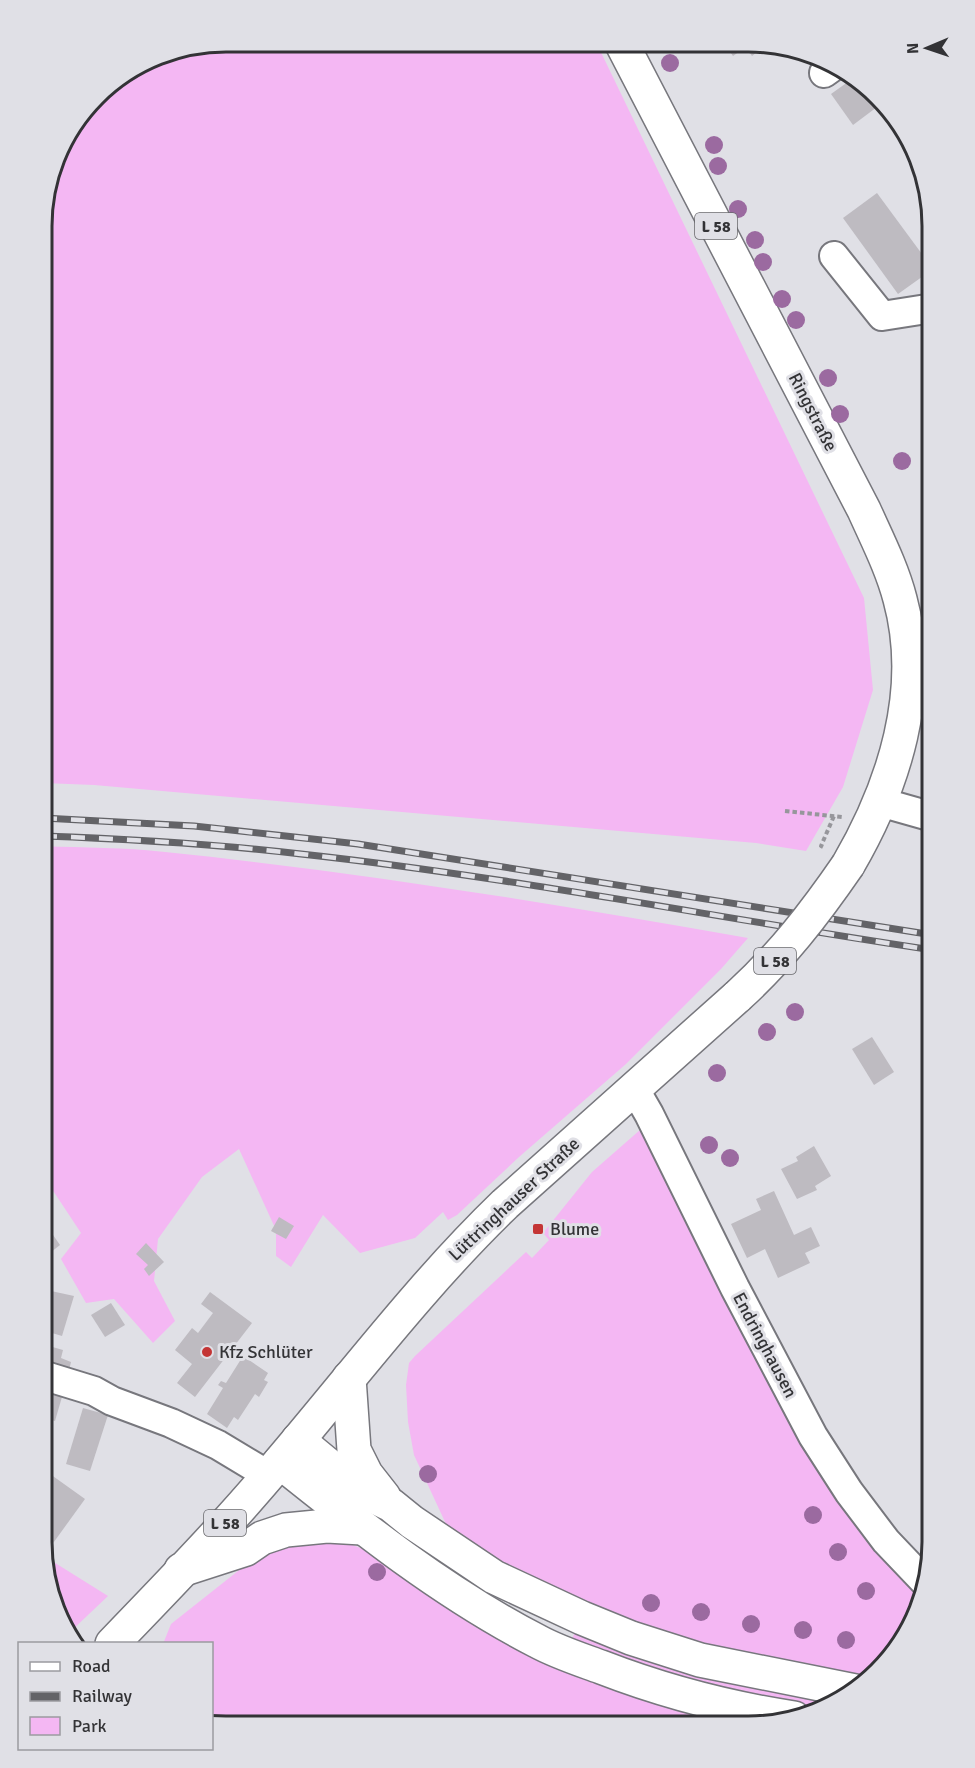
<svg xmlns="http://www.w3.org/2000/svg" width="975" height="1768" font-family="Signika,sans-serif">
<rect width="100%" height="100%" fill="#e0e0e6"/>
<!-- green -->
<g fill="#f4b7f3">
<path d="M226 42 597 44 864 598 873 690 843 787 806 851 756 843 94 785 43 783 44 203 61 145 105 88 156 56Z"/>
<path d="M43 846C83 848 125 847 165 852 361 872 555 904 748 938L721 969 626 1064 519 1157 457 1215 448 1220 443 1212 415 1238 360 1253 323 1215 291 1267 276 1256V1230L239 1149 202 1177 158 1239 154 1281 175 1321 153 1343 114 1299 86 1303 61 1259 81 1233 42 1174Z"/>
<path d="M640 1130H644L923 1594 919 1612 895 1654 869 1678 786 1664 704 1646 572 1598 515 1570 446 1524 414 1455 408 1422 406 1385 409 1363 415 1356 526 1252 532 1258 549 1240 543 1233 592 1172Z"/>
<path d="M345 1542 368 1551 748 1726 212 1724V1644H163L171 1624 262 1552 281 1544Z"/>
<path d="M44 1556 108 1596 69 1633 52 1601Z"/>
<path d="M576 1628 839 1701 820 1710 737 1696 571 1643Z"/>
</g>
<!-- building -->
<g fill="#bebbc1">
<path d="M725 45H766L752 56 746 47 733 56Z"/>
<path d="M852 79 870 88 881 104 853 125 831 94Z"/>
<path d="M877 193 933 269 898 294 843 218Z"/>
<path d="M872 1037 894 1072 874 1085 852 1049Z"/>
<path d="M814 1146 831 1176 815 1186 817 1190 797 1199 781 1169 798 1161 796 1157Z"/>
<path d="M774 1191 794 1235 811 1227 820 1246 805 1253 810 1263 778 1278 765 1249 747 1258 731 1224 761 1210 756 1199Z"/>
<path d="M279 1217 294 1226 286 1239 271 1231Z"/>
<path d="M42 1219 60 1245 46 1256 42 1250Z"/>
<path d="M146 1243 164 1262 149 1276 144 1269 148 1265 136 1254Z"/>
<path d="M42 1289 74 1296 62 1336 42 1330Z"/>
<path d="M210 1292 252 1323 195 1397 177 1383 192 1364 175 1350 192 1328 198 1333 213 1313 201 1304Z"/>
<path d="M111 1303 125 1325 105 1337 91 1315Z"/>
<path d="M49 1346 63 1350 61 1358 71 1362 68 1375 46 1368 50 1355 46 1354Z"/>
<path d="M243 1356 268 1373 264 1380 268 1382 259 1397 255 1394 238 1420 234 1417 227 1428 207 1414 223 1388 218 1385 221 1381 226 1383Z"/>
<path d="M42 1384 64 1390 55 1421 42 1417Z"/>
<path d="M83 1408 108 1415 90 1471 66 1464Z"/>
<path d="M50 1474 85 1499 51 1546 42 1539V1486Z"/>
</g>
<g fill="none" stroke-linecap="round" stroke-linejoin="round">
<defs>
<g id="minor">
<path d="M824 73 831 68"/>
<path d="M834 256 882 316 933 308"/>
<path d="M880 802 933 817"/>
<path d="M634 1088 649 1114 735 1288 813 1436 849 1492 886 1541 926 1583"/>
<path d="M42 1375 94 1391 112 1401 171 1423 218 1445 268 1475"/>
</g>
<g id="major">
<path d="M622 44 864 510C877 539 892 568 900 599 925 690 894 786 848 865"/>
<path d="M112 1644C169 1585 226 1526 278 1464 353 1376 422 1284 505 1204L738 996"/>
</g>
<g id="highway">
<path d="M349 1378 354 1450 366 1474 384 1497"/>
<path d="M298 1440 356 1488 391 1505 412 1522 494 1577 582 1618 631 1638 700 1660 855 1691"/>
<path d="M280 1462C361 1527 444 1593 537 1641 557 1652 579 1659 601 1667 663 1691 728 1708 794 1718"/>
<path d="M181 1570 246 1549 262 1538 286 1530 327 1526 362 1528"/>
</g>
</defs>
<!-- minor casing -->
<use href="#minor" stroke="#77777d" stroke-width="32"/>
<!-- major casing -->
<use href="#major" stroke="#77777d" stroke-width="36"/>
<!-- highway casing -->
<use href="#highway" stroke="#77777d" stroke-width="36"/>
<!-- path -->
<g stroke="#96969b" stroke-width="4" stroke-dasharray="4.5 3" stroke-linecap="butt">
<path d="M785 811 842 817"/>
<path d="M823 847 821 846 834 816"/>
</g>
<!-- minor -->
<use href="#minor" stroke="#fff" stroke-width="28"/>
<!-- major -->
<use href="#major" stroke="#fff" stroke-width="33"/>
<!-- highway -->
<use href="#highway" stroke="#fff" stroke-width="33"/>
<defs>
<g id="rail">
<path d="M43 818 194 826 358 844 933 935"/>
<path d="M43 836C129 839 215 844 301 854 513 877 722 919 933 950"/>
</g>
</defs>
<!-- rail casing -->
<use href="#rail" stroke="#636367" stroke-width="7"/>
<!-- rail -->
<use href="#rail" stroke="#e0e0e6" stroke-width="4.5" stroke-dasharray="14" stroke-linecap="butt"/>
<defs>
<path id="major-bridge" d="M738 996C781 957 815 913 848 865"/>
</defs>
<!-- major-bridge casing -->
<use href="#major-bridge" stroke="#77777d" stroke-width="36" stroke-linecap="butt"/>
<!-- major-bridge -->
<use href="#major-bridge" stroke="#fff" stroke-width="33"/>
</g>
<!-- trees -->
<g fill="#9b6aa0">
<circle cx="670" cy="63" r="9"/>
<circle cx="714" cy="145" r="9"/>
<circle cx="718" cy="166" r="9"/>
<circle cx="738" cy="209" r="9"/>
<circle cx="755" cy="240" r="9"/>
<circle cx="763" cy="262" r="9"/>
<circle cx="782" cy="299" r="9"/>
<circle cx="796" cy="320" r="9"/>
<circle cx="828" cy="378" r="9"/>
<circle cx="840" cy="414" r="9"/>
<circle cx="902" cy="461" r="9"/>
<circle cx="795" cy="1012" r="9"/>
<circle cx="767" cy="1032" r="9"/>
<circle cx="717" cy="1073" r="9"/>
<circle cx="709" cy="1145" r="9"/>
<circle cx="730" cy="1158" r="9"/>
<circle cx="428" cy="1474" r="9"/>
<circle cx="813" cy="1515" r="9"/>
<circle cx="838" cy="1552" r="9"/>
<circle cx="377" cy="1572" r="9"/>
<circle cx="866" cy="1591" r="9"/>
<circle cx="651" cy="1603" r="9"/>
<circle cx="701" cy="1612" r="9"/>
<circle cx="751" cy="1624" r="9"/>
<circle cx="803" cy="1630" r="9"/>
<circle cx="846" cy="1640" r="9"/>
</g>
<!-- markers -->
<g fill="#c43535" stroke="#e0e0e6" stroke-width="2">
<rect x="532" y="1223" width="12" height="12" rx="3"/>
<circle cx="207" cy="1352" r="6"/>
</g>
<g text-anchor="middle" stroke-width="6" stroke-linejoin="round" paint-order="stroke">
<!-- shield labels -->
<g fill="#e0e0e6" stroke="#67676b" stroke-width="1.5">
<rect x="695" y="213" width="42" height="26" rx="4.5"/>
<rect x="754" y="948" width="42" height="26" rx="4.5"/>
<rect x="204" y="1510" width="42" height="26" rx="4.5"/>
</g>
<g font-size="16" font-weight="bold" fill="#333336">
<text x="716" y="232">L 58</text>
<text x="775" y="967">L 58</text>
<text x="225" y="1529">L 58</text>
</g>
<!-- street labels -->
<g font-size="18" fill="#333336" stroke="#e0e0e6">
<text transform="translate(813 412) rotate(63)" y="6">Ringstraße</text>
<text transform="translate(514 1199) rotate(-43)" y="6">Lüttringhauser Straße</text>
<text transform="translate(765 1345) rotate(62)" y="6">Endringhausen</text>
</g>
<!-- poi labels -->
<g font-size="18" fill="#333336" stroke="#e0e0e6" text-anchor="start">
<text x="550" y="1235">Blume</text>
<text x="219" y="1358">Kfz Schlüter</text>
</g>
</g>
<!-- crop -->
<path d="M0 0H975V1768H0ZM226 52H748A174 174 0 0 1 922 226V1542A174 174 0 0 1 748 1716H226A174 174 0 0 1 52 1542V226A174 174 0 0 1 226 52Z" fill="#e0e0e6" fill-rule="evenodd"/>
<path fill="none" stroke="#333336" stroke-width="3" d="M226 52H748A174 174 0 0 1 922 226V1542A174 174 0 0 1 748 1716H226A174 174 0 0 1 52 1542V226A174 174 0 0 1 226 52Z"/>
<!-- legend -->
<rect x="18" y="1642" width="195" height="108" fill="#e0e0e6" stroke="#9b9ba0" stroke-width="1.5"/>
<rect x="30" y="1662" width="30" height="9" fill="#ffffff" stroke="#9b9ba0" stroke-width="1.5"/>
<text x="72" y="1672" font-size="18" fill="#333336">Road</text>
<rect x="30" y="1692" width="30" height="9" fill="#636367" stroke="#9b9ba0" stroke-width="1.5"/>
<text x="72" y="1702" font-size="18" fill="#333336">Railway</text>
<rect x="30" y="1717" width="30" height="18" fill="#f4b7f3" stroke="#9b9ba0" stroke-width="1.5"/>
<text x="72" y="1732" font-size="18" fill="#333336">Park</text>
<!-- north arrow -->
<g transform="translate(927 48) rotate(268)" stroke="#e0e0e6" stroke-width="4.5" paint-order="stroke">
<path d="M0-4.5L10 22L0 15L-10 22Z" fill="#333336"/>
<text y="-9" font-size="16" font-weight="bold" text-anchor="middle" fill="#333336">N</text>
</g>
</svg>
